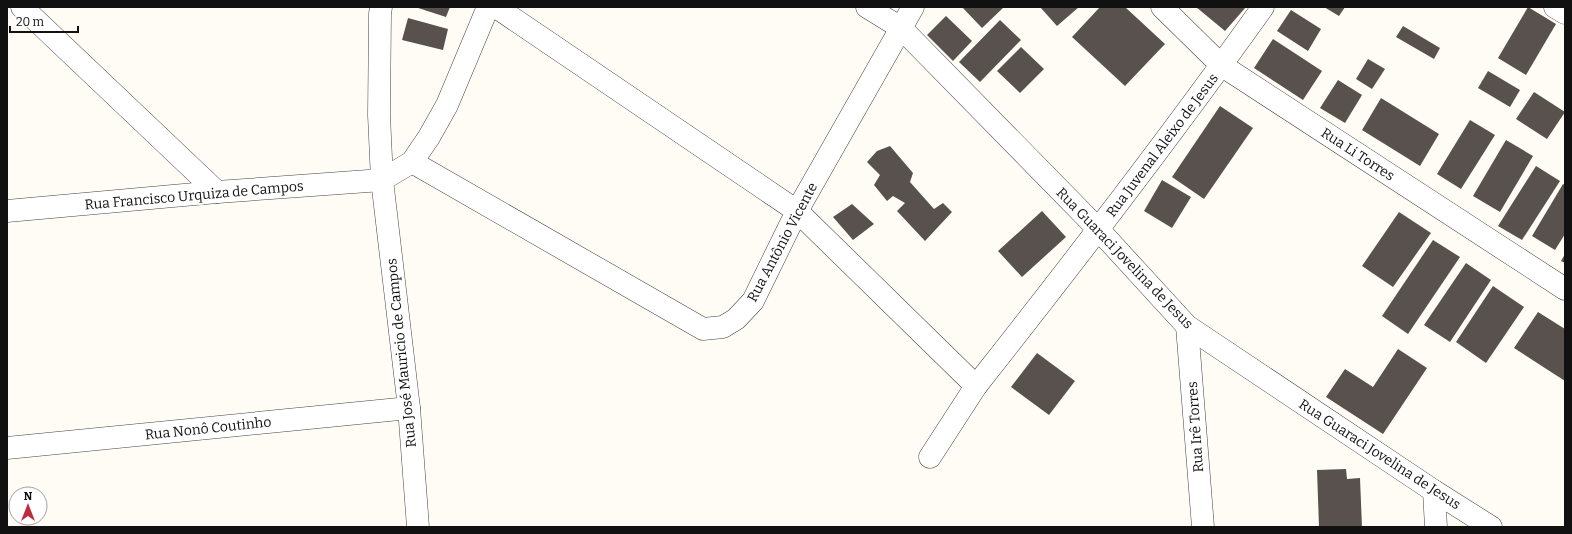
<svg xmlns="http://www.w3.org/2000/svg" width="1572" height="534" font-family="Bitter,serif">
<rect width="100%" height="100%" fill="#fffcf5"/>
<!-- building -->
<g fill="#59514d">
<path d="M415 7H450L446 17Z"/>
<path d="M962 7H1004L982 28Z"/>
<path d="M1040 7H1079L1057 26Z"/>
<path d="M1100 7H1125L1165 44 1125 86 1072 37Z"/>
<path d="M1196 7H1246L1225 31Z"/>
<path d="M1324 7H1345L1339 16Z"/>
<path d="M1528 7 1556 24 1526 75 1498 58Z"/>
<path d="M1291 10 1321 29 1308 51 1277 31Z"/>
<path d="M946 16 972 41 953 61 927 35Z"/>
<path d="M408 18 448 29 443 50 402 40Z"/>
<path d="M1000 20 1021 40 980 82 959 62Z"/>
<path d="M1403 26 1440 48 1434 59 1396 37Z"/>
<path d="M1273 39 1322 71 1303 100 1254 68Z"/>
<path d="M1021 47 1044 69 1020 93 997 71Z"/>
<path d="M1368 59 1385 69 1372 89 1356 79Z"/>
<path d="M1488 71 1520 90 1510 107 1478 88Z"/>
<path d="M1338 80 1362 95 1345 123 1320 108Z"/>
<path d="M1534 92 1565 112 1547 139 1516 119Z"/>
<path d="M1381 98 1439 134 1420 166 1362 130Z"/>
<path d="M1220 106 1253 128 1204 199 1172 177Z"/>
<path d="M1470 120 1495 135 1461 189 1437 174Z"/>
<path d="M1506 140 1533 156 1500 212 1473 196Z"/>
<path d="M890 146 913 173 910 182 934 209 943 203 952 212 925 241 897 211 905 203 893 196 887 201 874 185 880 175 867 162 877 151Z"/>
<path d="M1536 166 1560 181 1522 240 1498 226Z"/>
<path d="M1162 180 1191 197 1172 228 1144 211Z"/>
<path d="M1563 184 1565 185V234L1555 250 1532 236Z"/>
<path d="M852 204 874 224 853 240 833 217Z"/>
<path d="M1042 211 1066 237 1022 277 998 251Z"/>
<path d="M1399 212 1431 233 1393 287 1362 266Z"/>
<path d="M1433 240 1460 257 1408 334 1382 316Z"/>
<path d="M1565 254V263L1561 261Z"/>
<path d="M1466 263 1491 280 1450 342 1424 325Z"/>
<path d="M1493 286 1524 307 1486 363 1456 342Z"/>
<path d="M1538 312 1565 329V381L1514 348Z"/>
<path d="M1398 349 1427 368 1383 434 1326 397 1345 369 1373 387Z"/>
<path d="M1037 353 1075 381 1049 415 1011 387Z"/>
<path d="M1346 469 1347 479 1360 478 1362 527H1319L1317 470Z"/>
</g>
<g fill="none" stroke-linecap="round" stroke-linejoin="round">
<defs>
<g id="street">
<path d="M22 7 217 192"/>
<path d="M381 7 380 14 379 115 382 180 409 408 418 527"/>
<path d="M496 7 797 211 976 386C1074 262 1171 136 1263 7"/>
<path d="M867 7 901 28 1098 229 1187 326 1434 491 1491 527"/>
<path d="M1162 7 1221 65 1565 289"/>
<path d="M1555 7 1565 13"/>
<path d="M412 162 703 329 723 327 736 319 753 301 797 211 913 7"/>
<path d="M7 211 217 192 382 180 412 162 429 137 447 105 488 7"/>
<path d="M1187 326 1203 527"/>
<path d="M7 448 409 408"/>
<path d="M930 457 976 386"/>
<path d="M1434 491 1436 527"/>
</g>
</defs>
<!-- street casing -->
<use href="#street" stroke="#444" stroke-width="23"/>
<!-- street -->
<use href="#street" stroke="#fff" stroke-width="22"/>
</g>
<g text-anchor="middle" stroke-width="4" stroke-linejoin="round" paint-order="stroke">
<!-- street labels -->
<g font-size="14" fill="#111" stroke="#fff">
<text transform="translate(1162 145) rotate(-53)" y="5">Rua Juvenal Aleixo de Jesus</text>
<text transform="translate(1358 154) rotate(33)" y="5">Rua Li Torres</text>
<text transform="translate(194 195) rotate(-5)" y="5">Rua Francisco Urquiza de Campos</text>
<text transform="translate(782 242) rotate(-62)" y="5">Rua Antônio Vicente</text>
<text transform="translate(1125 258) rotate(46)" y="5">Rua Guaraci Jovelina de Jesus</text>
<text transform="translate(401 353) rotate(-96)" y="5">Rua José Mauricio de Campos</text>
<text transform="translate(1195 427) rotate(-94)" y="5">Rua Irê Torres</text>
<text transform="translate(208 428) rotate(-6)" y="5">Rua Nonô Coutinho</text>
<text transform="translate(1380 454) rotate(33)" y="5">Rua Guaraci Jovelina de Jesus</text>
</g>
</g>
<!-- border -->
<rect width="1572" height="534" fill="none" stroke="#111111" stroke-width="16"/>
<!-- north arrow -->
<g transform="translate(28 506)"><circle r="19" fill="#ffffff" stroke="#a0a0a0"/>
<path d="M0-3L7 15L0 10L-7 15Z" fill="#bd2c3c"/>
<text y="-6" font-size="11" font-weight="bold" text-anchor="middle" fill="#111111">N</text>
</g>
<!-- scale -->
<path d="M10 26v6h68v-6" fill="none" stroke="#111111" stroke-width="2"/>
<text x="16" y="26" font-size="12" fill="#111111" stroke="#ffffff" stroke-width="3" paint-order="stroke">20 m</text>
</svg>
